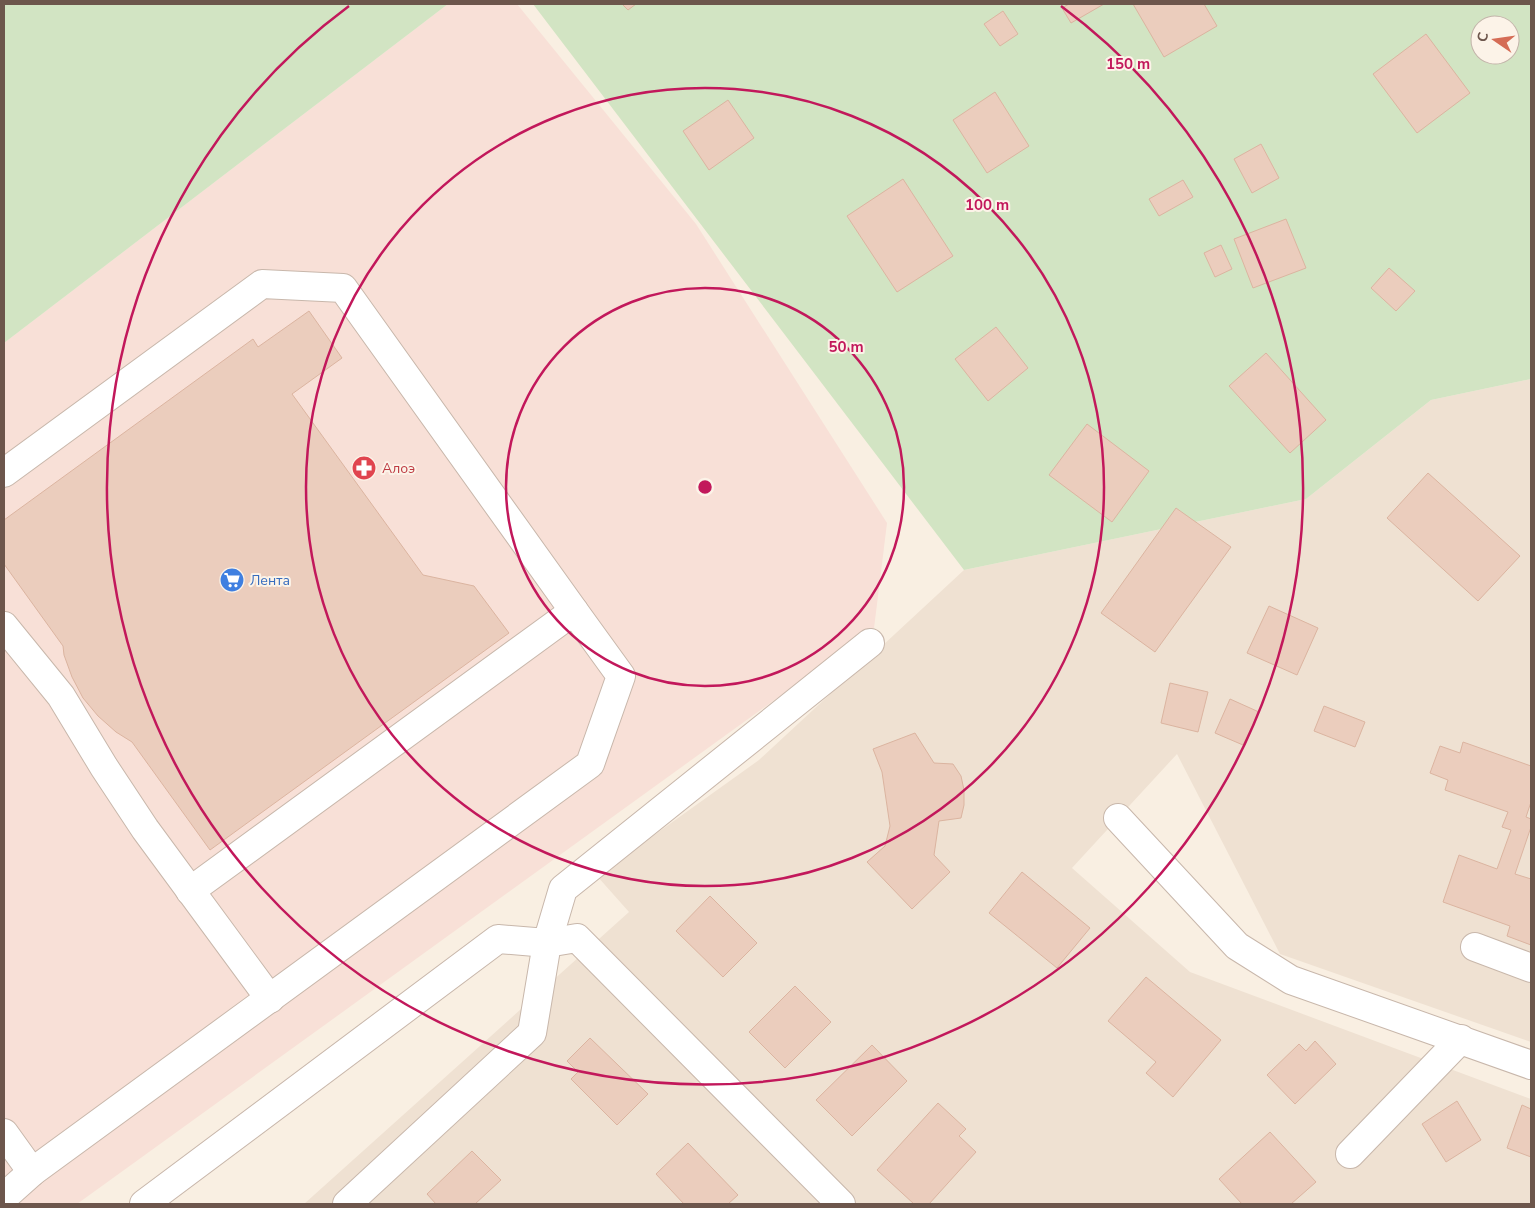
<svg xmlns="http://www.w3.org/2000/svg" width="1535" height="1208" font-family="'Nunito Sans',sans-serif">
<rect width="100%" height="100%" fill="#f9efe2"/>
<!-- residential -->
<path fill="#efe1d2" d="M1531 379V1042L1280 954 1177 754 1072 868 1190 972 1531 1099V1204H304L629 912 597 876 759 760 964 570 1306 499 1431 400Z"/>
<!-- commercial -->
<path fill="#f8e0d7" d="M448 4H517L696 224 887 523 874 628 77 1204H4V343Z"/>
<!-- green -->
<g fill="#d2e4c3" fill-rule="evenodd">
<path d="M4 4H448L4 343Z"/>
<path d="M533 4H1531V379L1431 400 1306 499 964 570ZM1480 25H1510V55H1480Z"/>
</g>
<!-- building -->
<g fill="#ebcdbd" stroke="#dbb4a0">
<path d="M622 4H636L628 10Z"/>
<path d="M1069 4H1104L1071 23 1062 8Z"/>
<path d="M1133 4H1204L1217 26 1164 57Z"/>
<path d="M1003 11 1018 34 1000 46 984 24Z"/>
<path d="M1426 34 1470 93 1417 133 1373 74Z"/>
<path d="M995 92 1029 146 987 173 953 120Z"/>
<path d="M728 100 754 138 709 170 683 131Z"/>
<path d="M1261 144 1279 178 1252 193 1234 159Z"/>
<path d="M903 179 953 256 897 292 847 216Z"/>
<path d="M1183 180 1193 197 1159 216 1149 199Z"/>
<path d="M1286 219 1306 268 1253 288 1234 239Z"/>
<path d="M1221 245 1232 269 1215 277 1204 253Z"/>
<path d="M1389 268 1415 291 1396 311 1371 288Z"/>
<path d="M309 311 342 358 292 394 423 575 474 586 509 633 210 850 132 742 116 732 98 716 83 698 72 677 64 655 63 646 4 564V520L253 339 258 347Z"/>
<path d="M996 327 1028 368 988 401 955 359Z"/>
<path d="M1266 353 1326 420 1290 453 1229 386Z"/>
<path d="M1087 424 1149 471 1112 522 1049 475Z"/>
<path d="M1428 473 1520 556 1478 601 1387 518Z"/>
<path d="M1176 508 1231 547 1155 652 1101 613Z"/>
<path d="M1269 606 1318 628 1297 675 1247 653Z"/>
<path d="M1170 683 1208 692 1198 732 1161 723Z"/>
<path d="M1230 699 1259 712 1243 745 1215 733Z"/>
<path d="M1324 706 1365 722 1355 747 1314 731Z"/>
<path d="M915 733 934 763 953 764 961 776 964 790V805L961 818 939 821 934 855 950 872 912 909 867 862 885 846 890 826 882 772 873 749Z"/>
<path d="M1463 742 1531 766V802L1526 817 1531 819V827L1515 874 1531 879V945L1507 936 1510 926 1443 902 1459 855 1497 869 1511 830 1502 827 1508 812 1445 790 1448 780 1430 773 1440 746 1460 753Z"/>
<path d="M1022 872 1090 928 1057 968 989 913Z"/>
<path d="M710 896 757 943 723 977 676 931Z"/>
<path d="M1146 977 1221 1040 1173 1097 1146 1073 1156 1062 1108 1021Z"/>
<path d="M795 986 831 1022 785 1068 749 1032Z"/>
<path d="M590 1038 648 1094 617 1125 571 1079 578 1072 567 1061Z"/>
<path d="M1315 1041 1336 1064 1295 1104 1267 1075 1299 1044 1306 1051Z"/>
<path d="M872 1045 907 1081 852 1136 816 1100Z"/>
<path d="M1457 1101 1481 1140 1446 1162 1422 1124Z"/>
<path d="M938 1103 966 1129 959 1136 976 1152 929 1204H914L877 1170Z"/>
<path d="M1522 1105 1531 1109V1157L1507 1148Z"/>
<path d="M1270 1132 1316 1182 1291 1204H1242L1219 1179Z"/>
<path d="M688 1143 738 1195 728 1204H684L656 1174Z"/>
<path d="M472 1151 501 1180 475 1204H436L427 1194Z"/>
</g>
<g fill="none" stroke-linecap="round" stroke-linejoin="round">
<defs>
<g id="minor">
<path d="M4 473 262 284 343 288 574 611"/>
<path d="M4 626 61 696 104 767 145 829 270 999"/>
<path d="M1118 818 1237 946 1291 980 1531 1065"/>
<path d="M1475 947 1531 968"/>
<path d="M4 1133 32 1172"/>
<path d="M1350 1154 1461 1039"/>
<path d="M4 1197 32 1172 590 764 621 676 574 611 190 891"/>
<path d="M144 1204 498 939 547 943 563 889 870 643"/>
<path d="M347 1204 532 1033 547 943 577 938 841 1204"/>
</g>
</defs>
<!-- minor casing -->
<use href="#minor" stroke="#c8b7ab" stroke-width="30"/>
<!-- minor -->
<use href="#minor" stroke="#fff" stroke-width="28"/>
</g>
<!-- distance rings -->
<g fill="none" stroke="#c2185b" stroke-width="2.5">
<circle cx="705" cy="487" r="199"/>
<circle cx="705" cy="487" r="399"/>
<path d="M1061 6A598 598 0 1 1 349 6"/>
</g>
<!-- icons -->
<defs>
<symbol id="pharmacy-disc" viewBox="-11 -11 22 22"><circle r="9.5" fill="#e0444e" stroke="#fcf3e8"/><path d="M-2-6h4v4h4v4h-4v4h-4v-4h-4v-4h4Z" fill="#fff"/></symbol>
<symbol id="supermarket-disc" viewBox="-11 -11 22 22"><circle r="9.5" fill="#3f7fe0" stroke="#fcf3e8"/><path d="M-6-5.5h2.5l.6 2H6L4.5 2H-2.5L-4.4-4H-6ZM-1.5 3.2a1.3 1.3 0 1 0 .1 0ZM3 3.2a1.3 1.3 0 1 0 .1 0Z" fill="#fff"/></symbol>
</defs>
<g fill-rule="evenodd">
<use href="#pharmacy-disc" x="350" y="454" width="28" height="28"/>
<use href="#supermarket-disc" x="218" y="566" width="28" height="28"/>
</g>
<g text-anchor="middle" stroke-width="4" stroke-linejoin="round" paint-order="stroke">
<!-- health labels -->
<g font-size="14" fill="#be3a42" stroke="#fcf3e8" text-anchor="start">
<text x="382" y="473">Алоэ</text>
</g>
<!-- shop labels -->
<g font-size="14" fill="#366cbe" stroke="#fcf3e8" text-anchor="start">
<text x="250" y="585">Лента</text>
</g>
</g>
<circle cx="705" cy="487" r="8" fill="#c2185b" stroke="#fcf3e8" stroke-width="2.5"/>
<g font-size="15" text-anchor="middle" font-weight="bold" fill="#c2185b" stroke="#fcf3e8" stroke-width="4" stroke-linejoin="round" paint-order="stroke">
<text x="1128" y="69">150 m</text>
<text x="987" y="210">100 m</text>
<text x="846" y="352">50 m</text>
</g>
<!-- border -->
<rect width="1535" height="1208" fill="none" stroke="#6d564c" stroke-width="10"/>
<!-- north arrow -->
<g transform="translate(1495 40) rotate(283)"><circle r="24" fill="#fcf3e8" stroke="#c3b4aa"/>
<path d="M0-4L9 19L0 12L-9 19Z" fill="#d56c55"/>
<text y="-8" font-size="14" font-weight="bold" text-anchor="middle" fill="#6d564c">С</text>
</g>
</svg>
